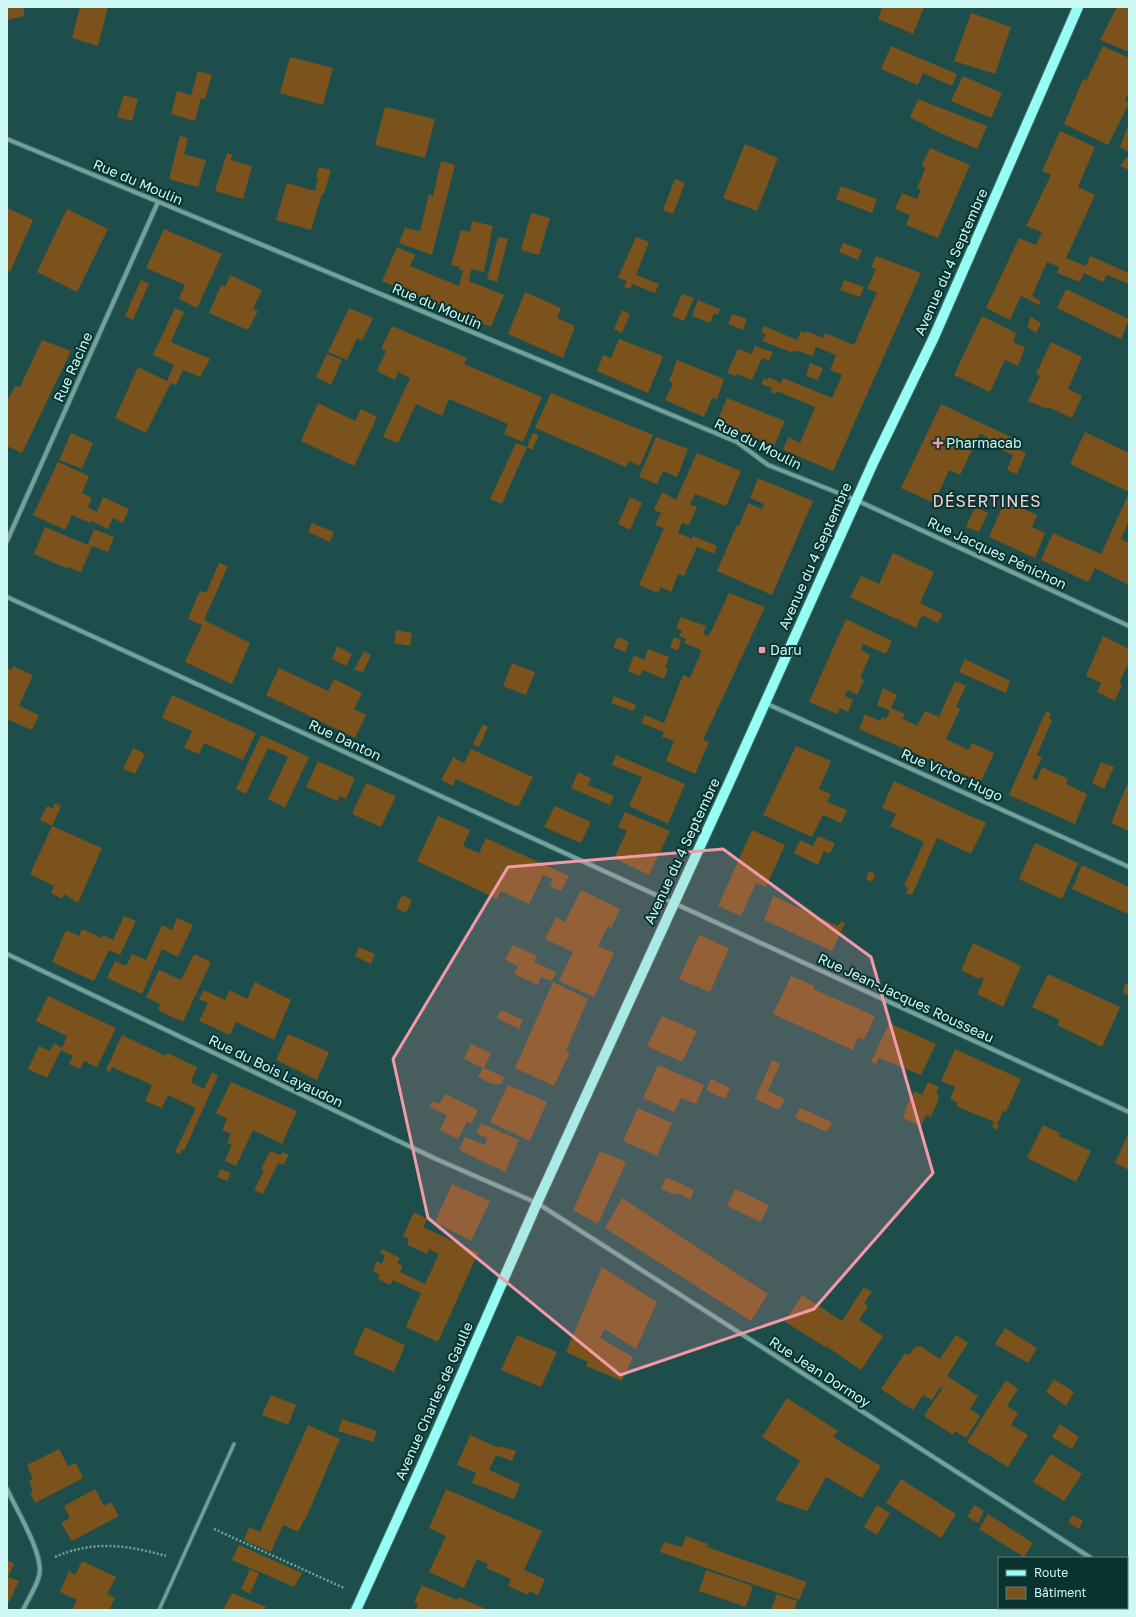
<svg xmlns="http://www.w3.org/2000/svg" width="1136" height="1617" font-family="'Golos Text',sans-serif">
<rect width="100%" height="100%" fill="#1d4e4b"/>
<!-- building -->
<g fill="#7b521b">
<path d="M7 7H24V16L7 20Z"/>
<path d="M80 7H108L98 46 72 38Z"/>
<path d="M882 7H924L913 34 878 19Z"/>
<path d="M1117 7H1129V52L1100 40Z"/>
<path d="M971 13 1011 27 995 74 954 61Z"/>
<path d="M891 46 957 74 952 86 923 73 918 85 881 69Z"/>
<path d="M1103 46 1129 58V92L1125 100 1129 103 1108 145 1064 124 1083 79 1086 81Z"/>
<path d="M290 57 333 68 323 105 280 93Z"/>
<path d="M198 71 212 75 205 99 201 98 195 121 171 114 177 91 191 95Z"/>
<path d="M963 76 1002 93 991 118 951 101Z"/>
<path d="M124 95 138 99 132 121 117 117Z"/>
<path d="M918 99 987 126 977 149 936 131 910 117Z"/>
<path d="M385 107 435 119 425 158 375 145Z"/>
<path d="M1129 124V150L1128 152 1120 147Z"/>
<path d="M1060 131 1095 147 1078 187 1095 195 1066 258 1086 266 1090 256 1129 273V284L1107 275 1103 282 1084 273 1080 282 1057 273 1059 267 1047 262 1032 296 1041 301 1039 305 1021 296 1010 320 986 308 1019 238 1036 245 1042 232 1026 226 1051 175 1042 171Z"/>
<path d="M180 136 188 138 184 154 206 160 198 187 169 179Z"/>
<path d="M745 144 778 158 757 211 723 198Z"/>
<path d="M930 148 970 165 938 238 906 225 910 215 895 209 902 193 917 199 921 190 917 188 925 169 922 165Z"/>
<path d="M227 153 232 154 231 160 252 166 243 199 215 191Z"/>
<path d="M1128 156 1129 157V170L1120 166Z"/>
<path d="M441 161 455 165 432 255 399 243 405 228 420 231 429 194 433 196Z"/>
<path d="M319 167 331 170 324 194H322L311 230 276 220 287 183 315 191 318 179 316 178Z"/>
<path d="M675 179 685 183 673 214 663 210Z"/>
<path d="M841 186 877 199 872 213 836 199Z"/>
<path d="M7 208 33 220 10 272 7 270Z"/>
<path d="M67 209 108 229 77 292 37 272Z"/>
<path d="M531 213 550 218 539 255 521 250Z"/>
<path d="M472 221 493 226 484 272 471 269 469 281 504 295 491 327 382 281 397 247 415 255 410 266 459 286 463 271 459 270 460 267 451 265 461 230 470 232Z"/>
<path d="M164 229 222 254 197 308 179 299 185 285 146 268Z"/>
<path d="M498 237 508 239 497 282 487 279Z"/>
<path d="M636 237 649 242 636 275 659 284 655 293 632 284 630 289 624 287 627 281 618 278Z"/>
<path d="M843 243 862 250 858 260 839 252Z"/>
<path d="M876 256 921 273 833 471 783 450 788 437 800 443 815 407 777 391 775 394 771 392 772 388 761 384 764 378 768 380 769 377 781 383 783 378 832 398 842 375 830 370 836 355 816 347 813 356 798 351 791 352 762 341 766 334 761 332 764 326 797 340 801 331 805 333 806 331 823 338 825 333 854 345 877 292 867 289 876 269 871 267Z"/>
<path d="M230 275 262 290 253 309 258 311 248 330 209 313 221 285 225 287Z"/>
<path d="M141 280 149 284 133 320 125 316Z"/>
<path d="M844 280 864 287 860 297 840 290Z"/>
<path d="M1066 289 1129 319 1121 339 1057 308Z"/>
<path d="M525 292 561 308 557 318 575 326 563 358 508 334Z"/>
<path d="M682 294 694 298 684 321 672 316Z"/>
<path d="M698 300 720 309 718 315 714 313 710 323 692 316Z"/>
<path d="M175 308 184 312 171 342 210 359 200 377 183 370 176 385 171 383 146 433 115 418 138 367 167 381 174 365 153 355Z"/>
<path d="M349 308 373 318 362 341 357 338 347 360 328 352Z"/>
<path d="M622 310 630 314 622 333 614 329Z"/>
<path d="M732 314 747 319 743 330 728 324Z"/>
<path d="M982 316 1016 333 1013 342 1025 347 1018 366 1005 360 990 392 954 375Z"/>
<path d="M1031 317 1041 323 1036 333 1027 327Z"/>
<path d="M392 326 467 358 464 364 542 397 523 442 504 434 508 424 449 399 442 416 416 404 398 443 383 437 410 378 398 372 395 380 377 371 386 351 381 349Z"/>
<path d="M619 339 663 356 648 393 597 371 603 355 611 358Z"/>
<path d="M42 340 71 351 22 453 7 446V397L9 398 15 386 20 387Z"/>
<path d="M1051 342 1082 357 1068 389 1082 396 1072 418 1048 407 1047 409 1028 401 1040 376 1036 374Z"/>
<path d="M755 346 773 352 769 361 762 358 752 380 737 374 736 376 727 373 738 349 752 354Z"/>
<path d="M327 354 342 360 331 385 316 377Z"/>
<path d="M677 360 724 379 717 399 712 398 704 417 665 400 673 383 669 381Z"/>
<path d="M810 363 823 368 818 380 806 376Z"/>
<path d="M551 393 653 435 640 466 629 461 626 467 535 428Z"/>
<path d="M727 398 785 421 774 446 717 422Z"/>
<path d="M318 403 355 421 361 409 377 417 354 466 301 441Z"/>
<path d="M941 404 1019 441 1016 448 1026 453 1017 474 1007 470 1013 455 987 443V437L980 434 960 475 949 470 934 503 901 488Z"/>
<path d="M1085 432 1129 453V492L1070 464Z"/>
<path d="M71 433 93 443 82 469 59 460Z"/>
<path d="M533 433 539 435 532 450 527 447 502 504 490 499 516 443 527 447Z"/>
<path d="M656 437 688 449 677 477 663 471 657 484 639 477Z"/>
<path d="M697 453 741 471 726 506 695 494 690 505 697 507 689 525 682 523 678 533 692 539 693 536 717 546 714 554 697 547 684 576 678 574 671 592 661 587 658 593 639 585 664 528 655 525 661 513 654 510 662 492 676 500Z"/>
<path d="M58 462 89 476 82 493 92 498 88 507 97 512 103 497 129 509 123 523 113 518 108 529 91 521 90 523 72 515 65 530 33 515Z"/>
<path d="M758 478 813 501 772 595 717 571 737 525 739 526 748 503 762 509 764 504 750 498Z"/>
<path d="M1129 493V521L1121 539 1129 543V585L1095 568 1088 582 1041 560 1053 533 1101 554Z"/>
<path d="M630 497 642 503 630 530 618 524Z"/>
<path d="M1005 501 1037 515 1032 527 1045 533 1035 558 989 537Z"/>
<path d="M975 507 988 513 979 532 966 527Z"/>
<path d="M312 523 334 532 330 542 308 532Z"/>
<path d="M45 527 88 545 94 529 114 537 108 552 92 546 81 572 67 567 66 568 34 554Z"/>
<path d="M893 553 934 572 920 603 943 614 938 623 922 615 916 628 850 597 861 576 879 584Z"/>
<path d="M219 563 228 566 204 620 250 643 232 684 185 662 202 625 188 619 200 591 206 593Z"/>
<path d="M729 593 765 607 703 740 709 742 695 774 666 761 674 741 662 737 664 732 641 723 645 715 664 723 683 675 690 678 700 655 701 650 684 643 686 639 679 636 682 631 676 628 681 617 706 626 703 634 709 636Z"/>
<path d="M846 619 892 641 886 654 863 644 861 650 870 655 860 678 864 680 857 695 847 690 845 696 853 700 848 712 840 708 837 714 809 702Z"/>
<path d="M396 630 412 633 410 646 394 643Z"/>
<path d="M1103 636 1129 649V662L1119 683 1122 685 1115 701 1097 692 1101 683 1086 676Z"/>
<path d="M618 637 629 642 625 652 613 647Z"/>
<path d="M674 637 681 640 678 651 670 647Z"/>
<path d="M337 646 352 654 346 666 332 659Z"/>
<path d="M648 649 669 657 665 668 668 669 664 679 643 670 640 676 628 671 634 655 644 660Z"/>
<path d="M364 651 371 655 363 672 354 670Z"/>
<path d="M965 659 1010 681 1006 693 959 672Z"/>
<path d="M512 663 535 672 526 695 503 686Z"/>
<path d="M13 666 33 675 19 706 39 715 32 730 9 720 7 718V668L12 670Z"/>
<path d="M279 668 328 691 334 679 362 693 354 709 366 715 355 738 266 695Z"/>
<path d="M955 681 966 686 956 707 960 709 946 739 969 750 972 743 994 753 981 782 859 729 865 714 880 721 882 717 886 719 890 711 877 705 883 688 897 695 891 708 905 714 903 719 917 726 925 711 939 717Z"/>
<path d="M172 695 256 733 243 760 204 743 199 754 184 748 192 731 162 718Z"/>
<path d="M614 696 636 705 634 711 611 703Z"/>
<path d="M1046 711 1051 714 1049 718 1052 720 1037 755 1042 757 1032 778 1037 780 1042 767 1068 779 1066 784 1087 794 1075 824 1009 795Z"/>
<path d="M483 724 488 727 479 747 473 744Z"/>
<path d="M261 735 309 757 285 808 268 799 288 757 268 748 246 794 236 789Z"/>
<path d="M796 746 831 761 819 789 831 794 827 802 847 810 841 823 823 815 812 837 763 815Z"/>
<path d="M133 748 145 754 135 774 123 769Z"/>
<path d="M471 749 533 777 518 807 456 779 453 786 441 780 452 760V757L464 763Z"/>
<path d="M616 755 685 784 668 824 629 806 642 777 612 765Z"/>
<path d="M318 761 355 778 346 799 340 796 337 801 306 787Z"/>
<path d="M1101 762 1114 767 1104 789 1092 783Z"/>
<path d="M578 772 591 778 588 785 614 796 610 805 571 788Z"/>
<path d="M894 781 986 823 971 854 937 838 912 895 906 893 908 888 904 886 924 842 890 826 896 814 882 808Z"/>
<path d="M366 783 396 796 381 827 352 814Z"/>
<path d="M1127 785 1129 786V831L1111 823Z"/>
<path d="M55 803 61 806 52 826 102 848 78 903 64 894 62 899 51 893 54 886 30 874 52 826 40 820 46 808 48 806 53 809Z"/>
<path d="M555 806 591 822 581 843 544 827Z"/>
<path d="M625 812 670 831 649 875 614 858 627 831 618 827Z"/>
<path d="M438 816 470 830 463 846 479 853 486 838 569 876 561 891 550 886 553 879 543 875 529 904 501 891 497 899 417 861Z"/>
<path d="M752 830 785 845 766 887 756 883 741 916 718 906Z"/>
<path d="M818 836 835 843 830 854 824 851 818 865 794 853 800 840 813 846Z"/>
<path d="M1035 843 1078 863 1062 899 1019 879Z"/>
<path d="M1082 865 1129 887 1128 914 1072 889Z"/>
<path d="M869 871 875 874 872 882 866 879Z"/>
<path d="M581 890 620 909 611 928 608 926 598 946 614 953 594 997 559 981 573 952 545 939 556 917 565 922Z"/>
<path d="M402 895 412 900 406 913 396 908Z"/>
<path d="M773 896 838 926 841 921 845 923 832 951 764 920Z"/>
<path d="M124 916 136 921 120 955 109 950 94 981 52 962 66 930 79 936 82 929 102 938 103 935 113 940Z"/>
<path d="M177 918 193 925 178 957 162 949 142 994 107 978 115 961 126 966 132 954 146 960 162 925 172 930Z"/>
<path d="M699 935 729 948 710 992 679 979Z"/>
<path d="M973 943 1021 966 1003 1007 977 994 984 979 980 977 979 979 961 970Z"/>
<path d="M513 945 537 956 534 962 556 972 552 981 541 977 538 985 514 974 518 966 505 960Z"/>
<path d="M359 947 375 954 371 964 355 956Z"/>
<path d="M194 954 211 962 183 1022 158 1010 160 1004 146 997 159 970 181 980Z"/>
<path d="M1048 974 1120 1007 1102 1047 1057 1025 1060 1020 1032 1007Z"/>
<path d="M791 976 815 986 813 989 875 1016 864 1040 858 1037 853 1050 773 1014Z"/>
<path d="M255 982 291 1000 274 1040 236 1022 230 1035 199 1021 208 1003 199 999 204 990 225 1000 230 990 247 999Z"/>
<path d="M553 982 588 999 566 1051 570 1052 554 1086 515 1068Z"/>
<path d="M1125 984H1129V995L1123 994Z"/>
<path d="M48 996 116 1028 97 1067 84 1061 80 1069 69 1064 73 1056 61 1050 47 1078 28 1069 39 1046 50 1051 54 1043 62 1048 67 1036 36 1021Z"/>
<path d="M501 1010 523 1020 519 1029 497 1018Z"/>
<path d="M662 1016 697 1031 682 1062 647 1046Z"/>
<path d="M889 1023 936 1044 921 1075 879 1058 876 1064 871 1062Z"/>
<path d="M288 1034 329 1052 317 1080 276 1060Z"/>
<path d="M122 1035 166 1056 167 1053 197 1067 191 1082 204 1089 212 1072 218 1076 184 1151 182 1149 180 1154 175 1152 196 1108 168 1095 162 1108 145 1101 152 1085 112 1067 110 1072 106 1070Z"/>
<path d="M471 1044 491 1053 484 1068 504 1077 502 1084H492L478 1077 483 1068 464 1059Z"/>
<path d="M955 1049 1021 1079 1006 1112 1003 1111 997 1124 999 1125 997 1130 992 1127 994 1122 956 1106 958 1103 950 1099 955 1087 941 1081Z"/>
<path d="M772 1060 780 1064 768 1091 785 1099 779 1110 755 1099Z"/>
<path d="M658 1065 704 1085 696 1104 681 1098 674 1112 643 1098Z"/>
<path d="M711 1079 730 1088 725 1099 706 1090Z"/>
<path d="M231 1082 297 1111 282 1144 253 1130 236 1166 225 1161 232 1145 227 1143 231 1134 222 1130 227 1119 216 1113Z"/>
<path d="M928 1082 939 1087 936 1093 938 1094 939 1098 931 1117 926 1115 921 1126 903 1118 906 1110H905L914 1091 922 1095Z"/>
<path d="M508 1085 547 1102 530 1141 490 1122Z"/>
<path d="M445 1094 478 1110 471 1124 467 1122 458 1139 440 1130 447 1115 429 1107 433 1101 440 1104Z"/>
<path d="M638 1108 672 1123 657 1156 623 1141Z"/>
<path d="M800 1108 832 1122 827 1132 795 1118Z"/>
<path d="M481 1123 519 1140 505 1172 459 1150 465 1137 485 1145 487 1138 476 1133Z"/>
<path d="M1043 1125 1060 1133 1059 1136 1091 1151 1076 1182 1027 1158Z"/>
<path d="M1127 1136 1129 1137V1170L1115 1163Z"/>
<path d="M270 1151 281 1155 283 1152 289 1155 283 1165 278 1163 263 1194 254 1190 264 1171 261 1169Z"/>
<path d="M600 1151 626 1162 598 1224 573 1210Z"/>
<path d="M221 1169 231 1173 227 1181 217 1177Z"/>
<path d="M666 1177 694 1190 690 1200 678 1193 675 1195 661 1189Z"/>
<path d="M452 1184 490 1201 471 1241 435 1222Z"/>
<path d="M735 1189 769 1205 761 1222 727 1206Z"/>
<path d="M622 1198 768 1294 751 1321 605 1228Z"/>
<path d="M414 1212 427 1219 423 1227 478 1253 438 1342 406 1327 421 1293 393 1280 390 1285 378 1279 380 1275 373 1271 377 1261 382 1264 385 1255 380 1253 382 1249 400 1258 397 1263 403 1266 400 1272 425 1284 439 1254 429 1249 427 1254 407 1245 409 1239 403 1236Z"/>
<path d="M602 1267 657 1302 636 1349 605 1329 600 1338 633 1357 622 1381 586 1366 588 1362 566 1352Z"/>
<path d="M864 1287 872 1292 864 1303 868 1306 859 1320 883 1336 861 1370 826 1346 825 1347 785 1322 802 1295 842 1321Z"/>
<path d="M365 1327 405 1345 394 1372 353 1354Z"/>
<path d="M1005 1328 1037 1348 1028 1363 995 1344Z"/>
<path d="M517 1335 557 1352 541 1387 501 1370Z"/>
<path d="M956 1335 968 1343 947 1376 978 1396 970 1409 980 1416 966 1438 955 1431 953 1435 924 1416 942 1389 940 1387 932 1400 923 1395 913 1410 881 1389 905 1353 909 1355 914 1348 920 1346 940 1359Z"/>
<path d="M1054 1379 1074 1392 1066 1406 1046 1392Z"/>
<path d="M1006 1380 1018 1389 1007 1406 1018 1413 1011 1425 1028 1435 1008 1467 967 1442Z"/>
<path d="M271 1395 296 1405 288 1425 262 1415Z"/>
<path d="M787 1398 838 1431 833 1437 881 1466 862 1498 826 1477 807 1511 775 1500 800 1461 762 1437Z"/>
<path d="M342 1419 377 1431 373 1442 338 1431Z"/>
<path d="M1060 1424 1079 1437 1072 1449 1052 1437Z"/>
<path d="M308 1425 340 1439 305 1520H304L298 1532 283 1525 271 1552 244 1540 249 1527 260 1532Z"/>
<path d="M470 1435 499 1448 500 1446 516 1451 512 1461 496 1455 489 1470 520 1484 514 1499 472 1483 476 1473 457 1465Z"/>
<path d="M59 1449 68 1466 76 1463 83 1478 35 1503 30 1493 33 1492 29 1481 33 1479 27 1465Z"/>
<path d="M1051 1454 1082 1474 1064 1501 1033 1482Z"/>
<path d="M901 1479 956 1514 941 1538 886 1503Z"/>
<path d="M95 1489 104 1506 111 1502 119 1516 72 1541 61 1523 70 1518 64 1506Z"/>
<path d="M446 1489 542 1531 524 1570 545 1579 538 1595 529 1591 528 1595 508 1586 511 1579 486 1568 488 1564 477 1559 464 1588 429 1572 446 1536 429 1528Z"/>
<path d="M877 1505 890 1513 877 1535 864 1527Z"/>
<path d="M974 1505 984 1511 978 1523 967 1517Z"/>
<path d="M988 1514 1033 1543 1024 1557 979 1529Z"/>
<path d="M1073 1515 1083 1521 1079 1529 1068 1522Z"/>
<path d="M686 1536 708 1544 707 1547 807 1582 799 1600 660 1552 664 1542 682 1547Z"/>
<path d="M239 1545 302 1573 294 1587 232 1560Z"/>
<path d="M7 1560 14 1564 8 1577 19 1581 9 1602 7 1601Z"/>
<path d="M82 1561 116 1577 107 1594 115 1598 109 1610H72L77 1600 60 1592 69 1571 75 1575Z"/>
<path d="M250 1569 259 1573 250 1594 241 1589Z"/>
<path d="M706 1570 753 1586 746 1607 699 1591Z"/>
<path d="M422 1585 457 1600 458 1597 488 1610H471L467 1608 466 1610H416L418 1604 414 1602Z"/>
<path d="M232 1593 266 1607 264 1610H223Z"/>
<path d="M777 1594 797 1601 794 1610H771Z"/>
</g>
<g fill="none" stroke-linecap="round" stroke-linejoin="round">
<defs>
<path id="lane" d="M159 1610 234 1444"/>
<g id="street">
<path d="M7 139 737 442 768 465 856 500 1129 626"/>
<path d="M7 541 158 202"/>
<path d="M7 597 1129 1112"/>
<path d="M765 703 1129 867"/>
<path d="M7 954 436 1159 537 1203 1091 1558"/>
<path d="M7 1489C16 1509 45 1556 39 1576 36 1588 28 1599 23 1610"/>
<path d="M1127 1581 1129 1582"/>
<path d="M1069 1610 1071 1608"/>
</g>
<path id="primary" d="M356 1610 422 1465 537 1203 729 783 873 463 934 337 1078 7"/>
</defs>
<!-- lane casing -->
<use href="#lane" stroke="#3d6d69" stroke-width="5"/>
<!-- street casing -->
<use href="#street" stroke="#3d6d69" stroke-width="6"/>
<!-- primary casing -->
<use href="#primary" stroke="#3d6d69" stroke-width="12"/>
<!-- path -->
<g stroke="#74a29e" stroke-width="2.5" stroke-dasharray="2 2" stroke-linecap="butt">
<path d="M214 1529 344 1588"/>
<path d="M55 1557C93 1540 127 1545 166 1556"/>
</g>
<!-- lane -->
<use href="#lane" stroke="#72a29e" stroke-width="3"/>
<!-- street -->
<use href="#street" stroke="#72a29e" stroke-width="4"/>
<!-- primary -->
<use href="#primary" stroke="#96fdf5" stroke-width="10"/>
</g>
<!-- marked area -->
<path fill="#f39aa8" fill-opacity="0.2" stroke="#f39aa8" stroke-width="3" stroke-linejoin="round" d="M723 849 871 957 933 1173 814 1309 620 1375 428 1218 393 1059 508 867Z"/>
<!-- markers -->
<g fill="#f39aa8" stroke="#0a3330" stroke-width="1.5">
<path d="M936 437h4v4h4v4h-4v4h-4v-4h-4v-4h4z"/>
<rect x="758" y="646" width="8" height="8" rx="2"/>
</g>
<g text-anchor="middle" stroke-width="4" stroke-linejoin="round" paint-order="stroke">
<!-- street labels -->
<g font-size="14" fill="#cdf8f4" stroke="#0a3330">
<text transform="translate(138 182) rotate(23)" y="5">Rue du Moulin</text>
<text transform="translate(951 262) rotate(-66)" y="5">Avenue du 4 Septembre</text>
<text transform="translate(437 306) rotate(23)" y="5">Rue du Moulin</text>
<text transform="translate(73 367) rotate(-66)" y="5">Rue Racine</text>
<text transform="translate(758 444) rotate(27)" y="5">Rue du Moulin</text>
<text transform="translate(997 553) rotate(25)" y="5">Rue Jacques Pénichon</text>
<text transform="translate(815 556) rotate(-66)" y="5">Avenue du 4 Septembre</text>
<text transform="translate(345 740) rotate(25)" y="5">Rue Danton</text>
<text transform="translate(952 775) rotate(24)" y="5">Rue Victor Hugo</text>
<text transform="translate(682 851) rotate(-65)" y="5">Avenue du 4 Septembre</text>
<text transform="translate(906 998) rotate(25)" y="5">Rue Jean-Jacques Rousseau</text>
<text transform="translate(276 1071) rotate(26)" y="5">Rue du Bois Layaudon</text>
<text transform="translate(820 1372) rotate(33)" y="5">Rue Jean Dormoy</text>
<text transform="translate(434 1401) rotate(-66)" y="5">Avenue Charles de Gaulle</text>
</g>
<!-- poi labels -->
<g font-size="14" fill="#cdf8f4" stroke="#0a3330" text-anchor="start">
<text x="946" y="448">Pharmacab</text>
<text x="770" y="655">Daru</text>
</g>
<!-- quarter labels -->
<g font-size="16" letter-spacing="1" fill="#f9d6da" stroke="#0a3330">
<text x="987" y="507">DÉSERTINES</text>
</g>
</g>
<!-- border -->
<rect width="1136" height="1617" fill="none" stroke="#cdf8f4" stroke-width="16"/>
<!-- legend -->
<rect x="998" y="1557" width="130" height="52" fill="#0a3330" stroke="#58827e"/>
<rect x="1006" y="1570" width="20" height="6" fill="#96fdf5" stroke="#58827e"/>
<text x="1034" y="1577" font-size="12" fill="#cdf8f4">Route</text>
<rect x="1006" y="1587" width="20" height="12" fill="#7b521b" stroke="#58827e"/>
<text x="1034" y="1597" font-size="12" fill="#cdf8f4">Bâtiment</text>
</svg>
